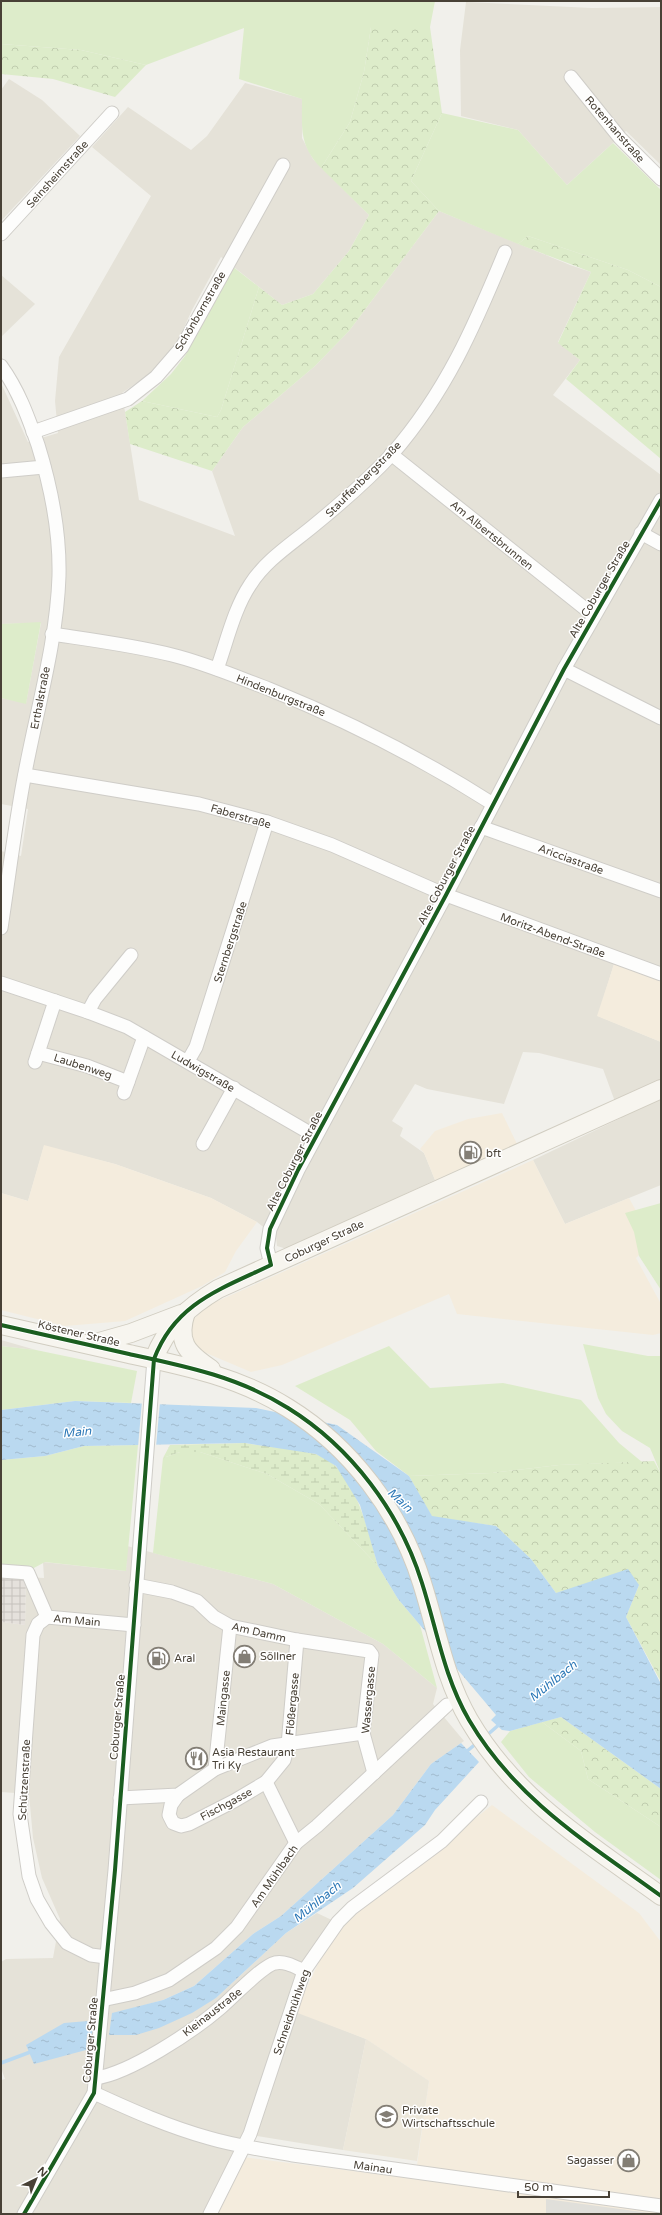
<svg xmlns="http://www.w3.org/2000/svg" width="662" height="2215" font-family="'Varela Round',sans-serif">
<defs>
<pattern id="industrial-grid" width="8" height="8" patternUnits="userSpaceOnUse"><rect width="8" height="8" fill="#e5e1dc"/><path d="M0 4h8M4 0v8" fill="none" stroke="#c6c2bd"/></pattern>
<pattern id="forest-crowns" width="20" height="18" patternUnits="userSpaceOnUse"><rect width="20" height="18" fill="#ddecca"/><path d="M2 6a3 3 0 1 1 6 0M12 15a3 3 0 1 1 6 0" fill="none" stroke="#bfccae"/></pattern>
<pattern id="wetland-marsh" width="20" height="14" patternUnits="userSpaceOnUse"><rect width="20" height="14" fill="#ddecca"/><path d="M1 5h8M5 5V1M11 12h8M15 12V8" fill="none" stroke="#bfccae"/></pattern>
<pattern id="water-ripples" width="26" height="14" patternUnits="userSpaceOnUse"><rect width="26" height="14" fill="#bad9f0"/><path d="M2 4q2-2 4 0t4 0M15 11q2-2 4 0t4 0" fill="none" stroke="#a1bbce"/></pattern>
</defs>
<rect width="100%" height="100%" fill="#f1f0eb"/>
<!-- residential -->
<g fill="#e5e2d8">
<path d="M466 2 592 8 661 7V165L626 131 567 185 518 130 461 116 460 50Z"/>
<path d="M9 79 42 100 80 136 1 221V90Z"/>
<path d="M245 83 303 99 302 138 313 159 369 215 349 251 313 294 282 305 221 257 192 310 177 343 155 370 122 393 139 500 235 536 212 471 243 427 315 366 349 331 439 211 570 265 591 272 558 342 580 360 553 395 661 475V968L621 953 614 964 598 1016 661 1042V1185L565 1224 533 1160 621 1118 603 1069 539 1053 523 1052 504 1104 427 1089 415 1084 392 1121 403 1128 400 1136 424 1153 435 1180 287 1249 277 1246 276 1237 257 1222 211 1198 115 1164 44 1146 28 1201 1 1193V851L21 856 28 809 1 804V698L26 703 41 623 1 624V383L28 442 58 433 55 401 59 357 151 196 92 147 128 107 191 150 207 136Z"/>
<path d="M1 275 35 304 1 337Z"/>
<path d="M1 1340 36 1350 1 1346Z"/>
<path d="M127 1546 273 1584 383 1644 437 1688 433 1704 464 1741 431 1764 393 1815 281 1916 253 1934 194 1986 163 2000 112 2014 110 2035 216 1998 286 1933 317 1913 336 1922 288 2008 366 2039 343 2150 245 2134 205 2214H1V2080L5 2079 1 2068V1962L6 1959 53 1958 60 1919 42 1878 33 1838 29 1794 1 1792V1622L25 1625 26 1577 44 1578 43 1562 126 1571Z"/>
</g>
<!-- commercial -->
<g fill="#f4ecdd">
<path d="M614 964 661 978V1042L597 1016Z"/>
<path d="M502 1113 517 1144 435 1180 424 1153 420 1149 435 1131 468 1119Z"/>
<path d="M44 1145 115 1164 211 1198 257 1222 236 1251 225 1272 202 1286 125 1321 65 1326 1 1310V1193L28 1201Z"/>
<path d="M533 1160 565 1224 629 1198 653 1242 636 1258 661 1304V1333L653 1335 457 1314 449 1294 282 1365 251 1372 199 1350 190 1334 194 1319 209 1305Z"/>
<path d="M492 1805 639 1913 661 1942V2214H214L243 2157 415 2179 429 2081 366 2039 295 2012 328 1943 346 1922Z"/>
</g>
<!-- industrial -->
<path fill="url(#industrial-grid)" d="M1 1575 26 1577 25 1625 1 1622Z"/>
<!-- education -->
<path fill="#ece7da" d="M366 2039 429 2081 417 2161 343 2150Z"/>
<!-- grass -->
<g fill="#ddecca">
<path d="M1 1H435L430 27H371L364 72 350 122 321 168C299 145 302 128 302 99L239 79 244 28 146 65 81 50 1 44Z"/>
<path d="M442 113 518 130 567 185 613 143 661 190V287L628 270 528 236 518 244 439 211 411 181Z"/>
<path d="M232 266 259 287 221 410 217 417 142 401 171 374 185 356Z"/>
<path d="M41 622 26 704 1 698V624Z"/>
<path d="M661 1203V1290L639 1256 634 1232 625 1213Z"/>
<path d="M583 1344 648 1356H661V1474L650 1448 622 1431 606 1414 598 1398Z"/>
<path d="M1 1346 36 1350 137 1371 131 1403 75 1401 1 1410Z"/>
<path d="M389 1346 430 1388 503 1383 581 1400 619 1443 642 1462 559 1465 491 1473 409 1476 376 1451 350 1420 295 1386Z"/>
<path d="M138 1445 126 1571 45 1562 32 1569 1 1565V1460L45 1456 84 1446Z"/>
<path d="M180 1452H200L267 1474 319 1504 378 1566 398 1599 420 1625 437 1688 383 1644 273 1584 153 1553 163 1458Z"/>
<path d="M542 1722 581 1751 588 1779 661 1827V1880L595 1832 529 1777 501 1742 510 1731Z"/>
</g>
<!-- forest -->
<g fill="url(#forest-crowns)">
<path d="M371 27H430L442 113 411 181 439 211 349 331 315 366 243 427 212 471 130 444 125 412 142 401 217 417 221 410 259 287 282 305 313 294 349 251 369 215 321 168 350 122 364 72Z"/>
<path d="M1 44 81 50 146 65 115 97 53 79 1 74Z"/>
<path d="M528 236 628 270 661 287V459L566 379 580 360 558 343 591 272 518 244Z"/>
<path d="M654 1461 661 1474V1682L626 1617 639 1585 556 1593 531 1559 496 1526 432 1517 409 1476 491 1473 559 1465Z"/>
<path d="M561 1717 661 1789V1827L588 1779 581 1751 542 1722Z"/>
</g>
<!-- wetland -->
<path fill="url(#wetland-marsh)" d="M245 1443C268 1447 293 1448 315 1454 355 1465 368 1532 378 1566L319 1504 267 1474 200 1452H180L163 1458 170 1445Z"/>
<!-- parking -->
<path fill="#e0dfda" d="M546 2199 657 2214H546Z"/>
<!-- water -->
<g fill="url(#water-ripples)">
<path d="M75 1401 256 1408 337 1425 409 1476 432 1516 496 1526 531 1559 556 1593 628 1569 639 1585 626 1617 661 1684V1789L561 1717 510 1731 502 1730 491 1720 496 1715 398 1599 378 1566 360 1505 336 1466 316 1454 245 1443 84 1446 45 1456 1 1460V1410Z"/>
<path d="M461 1743 479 1762 435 1810 425 1825 353 1888 286 1933 216 1998 192 2013 159 2028 136 2035H109L112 2013 163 2000 194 1986 253 1934 281 1916 393 1815 431 1764Z"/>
<path d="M88 2021 86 2050 34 2064 26 2045 64 2023Z"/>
</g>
<!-- pier -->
<path fill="#f1f0eb" d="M142 1401 160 1402 156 1447H138Z"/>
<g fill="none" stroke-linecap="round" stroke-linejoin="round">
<!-- stream -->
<g stroke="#bad9f0" stroke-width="3.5">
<path d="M486 1736 501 1723"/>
<path d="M466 1752 478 1742"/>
<path d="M84 2034 98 2030"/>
<path d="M1 2063 33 2051"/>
</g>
<defs>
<g id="street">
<path d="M571 77 620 138 661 179"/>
<path d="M1 234 112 113"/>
<path d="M1 366C19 391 28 417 38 445 51 487 60 531 59 576 57 641 37 709 25 773 15 824 9 876 1 928"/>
<path d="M33 432 128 399 156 377 182 347 283 165"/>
<path d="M391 454 593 615"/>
<path d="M1 471 44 467"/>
<path d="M641 533 661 544"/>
<path d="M52 634C92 640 132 645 172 655 205 663 237 677 269 689 348 721 421 758 493 804"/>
<path d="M217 669C227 641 234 609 250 585 265 561 290 545 312 527 339 505 368 480 392 454 446 392 474 327 505 252"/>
<path d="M564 669 661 718"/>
<path d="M25 775 199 804 267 822 332 845 446 895 661 974"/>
<path d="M481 827 661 891"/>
<path d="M1 983 88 1012 127 1027 315 1136"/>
<path d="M88 1012 95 999 131 955"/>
<path d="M38 1053 87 1066 128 1082"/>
<path d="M188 1061 196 1047 267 822"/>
<path d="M35 1062 55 1001"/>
<path d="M124 1093 144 1037"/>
<path d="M203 1144 234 1088"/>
<path d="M271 1265 267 1248 270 1229 298 1170 446 895 564 669 661 500"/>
<path d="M1 1571 28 1573 47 1617 134 1625"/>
<path d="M136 1585 172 1592 197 1601 214 1617 230 1626 297 1640 369 1651 372 1655 363 1733 374 1773"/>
<path d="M47 1617 38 1624 33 1635 20 1814 29 1876 37 1899 51 1923 67 1943 91 1955 106 1957"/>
<path d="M215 1769 230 1626"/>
<path d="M266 1782 296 1843"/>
<path d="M178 1795 171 1805 169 1815 173 1823 181 1826 189 1824 234 1801 266 1782 284 1760 288 1745 297 1640"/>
<path d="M120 1798 178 1795 215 1769 272 1746 363 1733"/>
<path d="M102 2000 135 1993 169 1980 216 1948 237 1927 296 1843 317 1826 447 1705"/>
<path d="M96 2078C130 2073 192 2032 219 2009 231 1999 262 1966 275 1963 286 1961 295 1967 304 1971"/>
<path d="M94 2093C131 2110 169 2127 209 2138 236 2146 265 2150 293 2155L661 2206"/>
<path d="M24 2214 94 2093 115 1870 154 1359"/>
<path d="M210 2214 250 2134 304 1971 338 1922 352 1908 442 1841 481 1802"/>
</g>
<g id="secondary">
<path d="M186 1312C176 1342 187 1353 211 1369"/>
<path d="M1 1325C44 1335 86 1344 129 1354 185 1366 239 1377 288 1408 351 1447 400 1512 422 1583 437 1630 444 1677 469 1720 516 1800 588 1843 661 1896"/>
<path d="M92 1344 131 1333 181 1314"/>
<path d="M154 1359C166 1327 188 1307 218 1289L661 1089"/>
</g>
</defs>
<!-- street casing -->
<use href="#street" stroke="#cfcdc8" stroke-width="15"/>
<!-- secondary casing -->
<use href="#secondary" stroke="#d1cdc1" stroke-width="20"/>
<!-- street -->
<use href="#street" stroke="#fdfdfc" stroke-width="13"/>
<!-- secondary -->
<use href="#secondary" stroke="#f7f5ef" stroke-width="18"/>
<defs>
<g id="cycleway">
<path d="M1 1325C44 1335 86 1344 129 1354 185 1366 239 1377 288 1408 351 1447 400 1512 422 1583 437 1630 444 1677 469 1720 516 1800 588 1843 661 1896"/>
<path d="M24 2214 94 2093 115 1870 154 1359C175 1303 221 1289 271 1265L267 1248 270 1229 298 1170 446 895 564 669 661 500"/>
</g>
</defs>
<!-- cycleway casing -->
<use href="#cycleway" stroke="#fff" stroke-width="6"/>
<!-- cycleway -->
<use href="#cycleway" stroke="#1b5e20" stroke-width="4"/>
</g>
<!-- icons -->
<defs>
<symbol id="fuel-ring" viewBox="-11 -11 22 22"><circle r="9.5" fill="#fff" stroke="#837e75" stroke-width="1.5"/><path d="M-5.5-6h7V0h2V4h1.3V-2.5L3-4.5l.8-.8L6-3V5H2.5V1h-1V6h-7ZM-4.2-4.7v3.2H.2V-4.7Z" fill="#837e75"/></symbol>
<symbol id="shop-ring" viewBox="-11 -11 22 22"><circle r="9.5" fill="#fff" stroke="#837e75" stroke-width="1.5"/><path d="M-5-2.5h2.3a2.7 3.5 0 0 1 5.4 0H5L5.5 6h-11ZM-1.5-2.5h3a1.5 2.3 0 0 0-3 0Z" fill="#837e75"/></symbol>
<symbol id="restaurant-ring" viewBox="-11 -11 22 22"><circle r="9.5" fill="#fff" stroke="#837e75" stroke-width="1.5"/><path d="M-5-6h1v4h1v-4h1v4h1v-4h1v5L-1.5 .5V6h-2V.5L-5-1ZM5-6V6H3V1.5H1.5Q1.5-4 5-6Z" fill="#837e75"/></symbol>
<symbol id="school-ring" viewBox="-11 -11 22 22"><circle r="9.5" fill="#fff" stroke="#837e75" stroke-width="1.5"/><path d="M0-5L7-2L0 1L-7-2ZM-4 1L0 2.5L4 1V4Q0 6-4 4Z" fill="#837e75"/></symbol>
</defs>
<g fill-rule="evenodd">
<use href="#fuel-ring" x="458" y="1140" width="25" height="25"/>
<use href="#shop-ring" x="232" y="1644" width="25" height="25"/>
<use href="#fuel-ring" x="146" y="1646" width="25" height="25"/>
<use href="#restaurant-ring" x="184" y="1746" width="25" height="25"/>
<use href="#school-ring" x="374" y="2104" width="25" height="25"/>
<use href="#shop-ring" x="616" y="2148" width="25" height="25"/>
</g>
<g text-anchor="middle" stroke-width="3" stroke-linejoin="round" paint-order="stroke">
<!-- street labels -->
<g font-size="11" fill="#484136" stroke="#fff">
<text transform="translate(615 129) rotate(49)" y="4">Rotenhanstraße</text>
<text transform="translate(57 174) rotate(-48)" y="4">Seinsheimstraße</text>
<text transform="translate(200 311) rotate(-60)" y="4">Schönbornstraße</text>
<text transform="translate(363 479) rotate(-45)" y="4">Stauffenbergstraße</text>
<text transform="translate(492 535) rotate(39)" y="4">Am Albertsbrunnen</text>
<text transform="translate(599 589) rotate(-60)" y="4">Alte Coburger Straße</text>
<text transform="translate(281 695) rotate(22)" y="4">Hindenburgstraße</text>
<text transform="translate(40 698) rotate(-79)" y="4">Erthalstraße</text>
<text transform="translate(241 816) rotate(16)" y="4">Faberstraße</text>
<text transform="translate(571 859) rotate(20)" y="4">Aricciastraße</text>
<text transform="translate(446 875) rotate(-62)" y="4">Alte Coburger Straße</text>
<text transform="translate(553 935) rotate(20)" y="4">Moritz-Abend-Straße</text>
<text transform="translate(230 942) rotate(-72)" y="4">Sternbergstraße</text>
<text transform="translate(83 1066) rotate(18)" y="4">Laubenweg</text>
<text transform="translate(203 1071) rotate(30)" y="4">Ludwigstraße</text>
<text transform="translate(294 1161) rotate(-63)" y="4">Alte Coburger Straße</text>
<text transform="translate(324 1241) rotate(-25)" y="4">Coburger Straße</text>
<text transform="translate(79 1333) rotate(13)" y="4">Köstener Straße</text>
<text transform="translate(77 1620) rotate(5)" y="4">Am Main</text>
<text transform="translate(259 1632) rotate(13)" y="4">Am Damm</text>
<text transform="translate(223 1698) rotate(-84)" y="4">Maingasse</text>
<text transform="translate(368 1700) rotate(-85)" y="4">Wassergasse</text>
<text transform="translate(292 1704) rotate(-85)" y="4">Flößergasse</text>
<text transform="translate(117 1717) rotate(-85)" y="4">Coburger Straße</text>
<text transform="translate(24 1780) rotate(-87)" y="4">Schützenstraße</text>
<text transform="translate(226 1804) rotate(-28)" y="4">Fischgasse</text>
<text transform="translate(274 1876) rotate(-55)" y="4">Am Mühlbach</text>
<text transform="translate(212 2012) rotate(-38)" y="4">Kleinaustraße</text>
<text transform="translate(291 2012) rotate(-71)" y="4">Schneidmühlweg</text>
<text transform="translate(90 2040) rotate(-85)" y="4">Coburger Straße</text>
<text transform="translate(373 2167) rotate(8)" y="4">Mainau</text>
</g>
<!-- poi labels -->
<g font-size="11" fill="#484136" stroke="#fff" text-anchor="start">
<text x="486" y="1157">bft</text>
<text x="260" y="1660">Söllner</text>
<text x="174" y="1662">Aral</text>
<text x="212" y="1756">Asia Restaurant<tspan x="212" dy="13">Tri Ky</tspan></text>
<text x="402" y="2114">Private<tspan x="402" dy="13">Wirtschaftsschule</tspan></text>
<text x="614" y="2164" text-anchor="end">Sagasser</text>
</g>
<!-- water labels -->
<g font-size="12" font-style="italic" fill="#2c78b7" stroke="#fff">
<text transform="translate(77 1432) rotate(-5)" y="4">Main</text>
<text transform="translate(400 1500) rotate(43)" y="4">Main</text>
<text transform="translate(553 1681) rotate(-39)" y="4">Mühlbach</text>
<text transform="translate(317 1902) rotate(-39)" y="4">Mühlbach</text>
</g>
</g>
<!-- border -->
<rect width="662" height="2215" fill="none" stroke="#484136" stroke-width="4"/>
<!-- north arrow -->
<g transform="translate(36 2179) rotate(43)" stroke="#ffffff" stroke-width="3" paint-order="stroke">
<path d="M0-3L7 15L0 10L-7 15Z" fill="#484136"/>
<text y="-6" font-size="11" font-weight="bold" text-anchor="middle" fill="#484136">N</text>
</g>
<!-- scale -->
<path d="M518 2191v6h91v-6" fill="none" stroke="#484136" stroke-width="2"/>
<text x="524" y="2191" font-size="12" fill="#484136" stroke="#ffffff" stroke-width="3" paint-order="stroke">50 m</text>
</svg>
